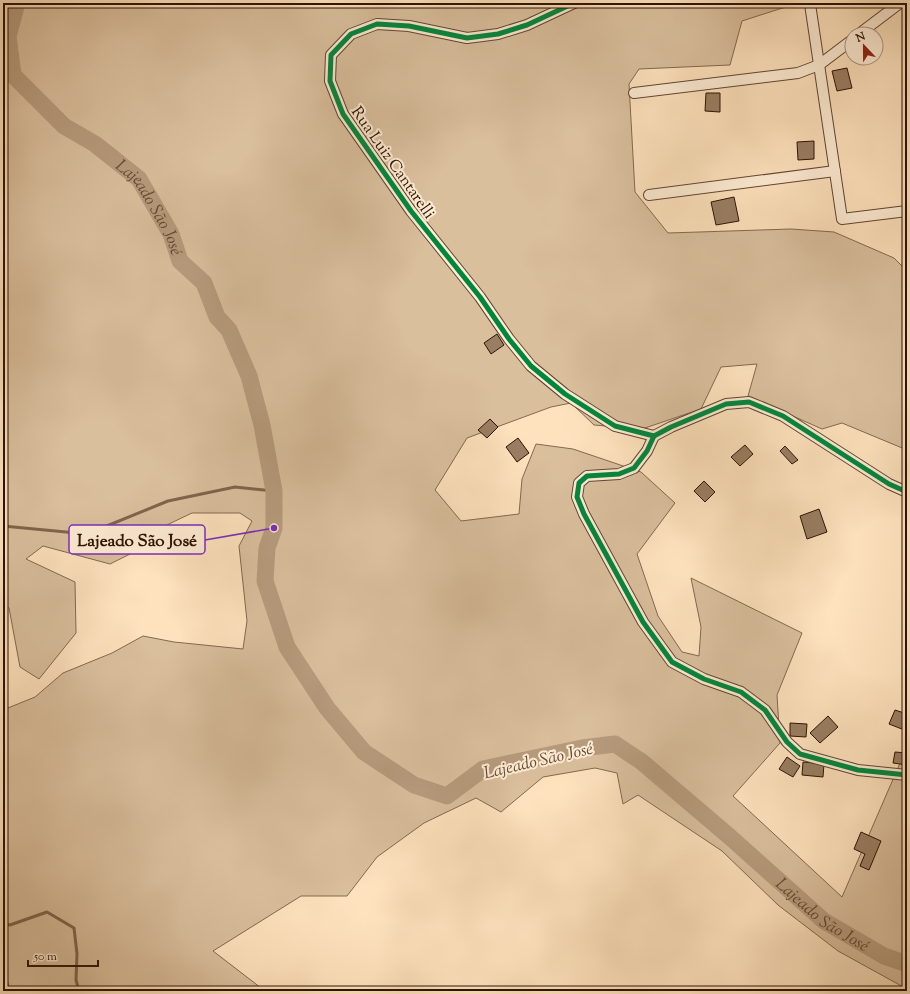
<svg xmlns="http://www.w3.org/2000/svg" width="910" height="994" font-family="'Sorts Mill Goudy',serif">
<rect width="100%" height="100%" fill="#fee2bd"/>
<filter id="stains"><feTurbulence type="fractalNoise" baseFrequency=".005" numOctaves="4"/><feColorMatrix values="0 0 0 0 .2 0 0 0 0 .09 0 0 0 0 .02 0 0 0 .5 -.17"/></filter>
<radialGradient id="worn" r=".72"><stop offset=".6" stop-color="#630" stop-opacity="0"/><stop offset="1" stop-color="#630" stop-opacity=".3"/></radialGradient>
<!-- green -->
<path fill="#dabf9d" stroke="#846850" d="M3 3H798L742 21 730 65 639 69 629 84 635 192 668 233 791 229 834 232 894 258 907 271V450L842 423 822 429 748 396 757 364 721 367 701 409 642 429 594 425 571 403 551 407 467 438 435 490 461 521 519 514 522 479 536 444 573 449 641 472 675 503 637 554 658 616 682 652 699 656 701 627 691 578 802 633 777 695 780 743 733 796 842 897 907 747V989L838 951 778 905 722 851 638 795 623 804 617 773 595 768 543 777 501 812 476 798 424 823 377 857 347 896H301L213 951 265 991 10 990 3 965V710L35 697 63 673 112 653 143 636 174 642 243 649 247 621 239 546 252 521 240 513H192L150 533 134 552 110 564 43 546 26 559 75 582 76 633 39 679 20 667 9 608 3 604Z"/>
<g fill="none" stroke-linecap="round" stroke-linejoin="round">
<!-- stream -->
<g stroke="#80644c" stroke-width="3">
<path d="M3 526 87 534 168 501 235 487 274 491"/>
<path d="M3 923 10 925 47 912 74 928 77 954 76 980 79 991"/>
</g>
<!-- river -->
<path stroke="#b79b7d" stroke-width="17" id="s1" d="M17 3 8 36 13 75 64 126 95 144 139 179 171 234 180 261 204 283 217 317 229 330 249 376 262 425 274 491V528L267 548 265 581 287 647 327 708 364 752 414 785 447 796 483 769 582 748 615 744 642 762 730 837 824 921 884 956 907 964"/>
</g>
<!-- building -->
<g fill="#9a7e63" stroke="#2d1202">
<path d="M847 68 852 88 837 91 832 71Z"/>
<path d="M706 93H720V112L705 111Z"/>
<path d="M814 141V159L798 160 797 142Z"/>
<path d="M734 197 739 221 716 225 711 202Z"/>
<path d="M497 334 504 345 491 354 484 343Z"/>
<path d="M490 419 498 427 487 438 478 430Z"/>
<path d="M518 438 529 453 517 462 506 447Z"/>
<path d="M745 445 753 454 740 466 731 457Z"/>
<path d="M785 446 798 460 792 464 780 451Z"/>
<path d="M704 481 715 492 705 502 694 491Z"/>
<path d="M819 509 827 532 807 539 800 516Z"/>
<path d="M895 710 907 714V731L889 724Z"/>
<path d="M828 716 838 727 820 743 810 733Z"/>
<path d="M790 723 807 724 806 737 790 736Z"/>
<path d="M895 752 907 753V765L893 763Z"/>
<path d="M787 757 800 766 793 777 779 769Z"/>
<path d="M803 762 824 764 823 777 802 775Z"/>
<path d="M861 832 881 841 869 870 860 866 865 854 854 849Z"/>
</g>
<g fill="none" stroke-linecap="round" stroke-linejoin="round">
<defs>
<g id="minor">
<path d="M574 3 527 25 498 34 467 38 409 26 377 24 351 34 331 55 330 81 343 114 411 211 480 297 509 339 531 366 565 394 615 426 654 436"/>
<path d="M810 4 842 219 907 211"/>
<path d="M859 34 900 3"/>
<path d="M634 93 798 73 819 65 852 40"/>
<path d="M649 195 835 171"/>
<path d="M907 492 889 484 783 416 749 402 726 404 671 427 654 436 647 451 634 468 619 474 587 476 579 483 577 497 584 514 643 622 672 662 704 679 741 692 765 710 787 742 800 754 858 770 907 775"/>
</g>
</defs>
<!-- minor casing -->
<use href="#minor" stroke="#614631" stroke-width="12"/>
<!-- minor -->
<use href="#minor" stroke="#feecd4" stroke-width="10"/>
<defs>
<g id="cycleway">
<path d="M574 3 527 25 498 34 467 38 409 26 377 24 351 34 331 55 330 81 343 114 411 211 480 297 509 339 531 366 565 394 615 426 654 436"/>
<path d="M907 492 889 484 783 416 749 402 726 404 671 427 654 436 647 451 634 468 619 474 587 476 579 483 577 497 584 514 643 622 672 662 704 679 741 692 765 710 787 742 800 754 858 770 907 775"/>
</g>
</defs>
<!-- cycleway casing -->
<use href="#cycleway" stroke="#feecd4" stroke-width="8"/>
<!-- cycleway -->
<use href="#cycleway" stroke="#00873e" stroke-width="5"/>
</g>
<g text-anchor="middle" stroke-width="4" stroke-linejoin="round" paint-order="stroke">
<!-- street labels -->
<g font-size="16" fill="#2d1202" stroke="#feecd4">
<text transform="translate(394 162) rotate(55)" y="6">Rua Luiz Cantarelli</text>
</g>
<!-- water labels -->
<g font-size="17" font-style="italic" fill="#644933" stroke="#feecd4">
<text dy="6" stroke="none"><textPath href="#s1" startOffset="267">Lajeado São José</textPath></text>
<text transform="translate(538 760) rotate(-13)" y="6">Lajeado São José</text>
<text dy="6" stroke="none"><textPath href="#s1" startOffset="1419">Lajeado São José</textPath></text>
</g>
</g>
<!-- callouts -->
<path fill="none" stroke="#7b2cbf" stroke-width="1.5" d="M274 528L205 540"/>
<circle fill="#7b2cbf" stroke="#feecd4" stroke-width="1.5" cx="274" cy="528" r="4"/>
<rect fill="#feecd4" stroke="#7b2cbf" stroke-width="1.5" x="69" y="525" width="136" height="29" rx="4"/>
<g font-size="17" text-anchor="middle" font-weight="bold" fill="#2d1202">
<text x="137" y="546">Lajeado São José</text>
</g>
<!-- margin -->
<rect width="910" height="994" fill="none" stroke="#fee2bd" stroke-width="16"/>
<rect x="4" y="4" width="902" height="986" fill="none" stroke="#2d1202" stroke-width="2"/>
<rect x="8" y="8" width="894" height="978" fill="none" stroke="#2d1202"/>
<!-- north arrow -->
<g transform="translate(864 46) rotate(338)"><circle r="19" fill="#feecd4" stroke="#aa9580"/>
<path d="M0-3L7 15L0 10L-7 15Z" fill="#8f2418"/>
<text y="-6" font-size="11" font-weight="bold" text-anchor="middle" fill="#2d1202">N</text>
</g>
<!-- scale -->
<path d="M28 960v6h70v-6" fill="none" stroke="#2d1202" stroke-width="2"/>
<text x="34" y="960" font-size="12" fill="#2d1202" stroke="#feecd4" stroke-width="3" paint-order="stroke">50 m</text>
<rect width="100%" height="100%" filter="url(#stains)"/>
<rect width="100%" height="100%" fill="url(#worn)"/>
</svg>
